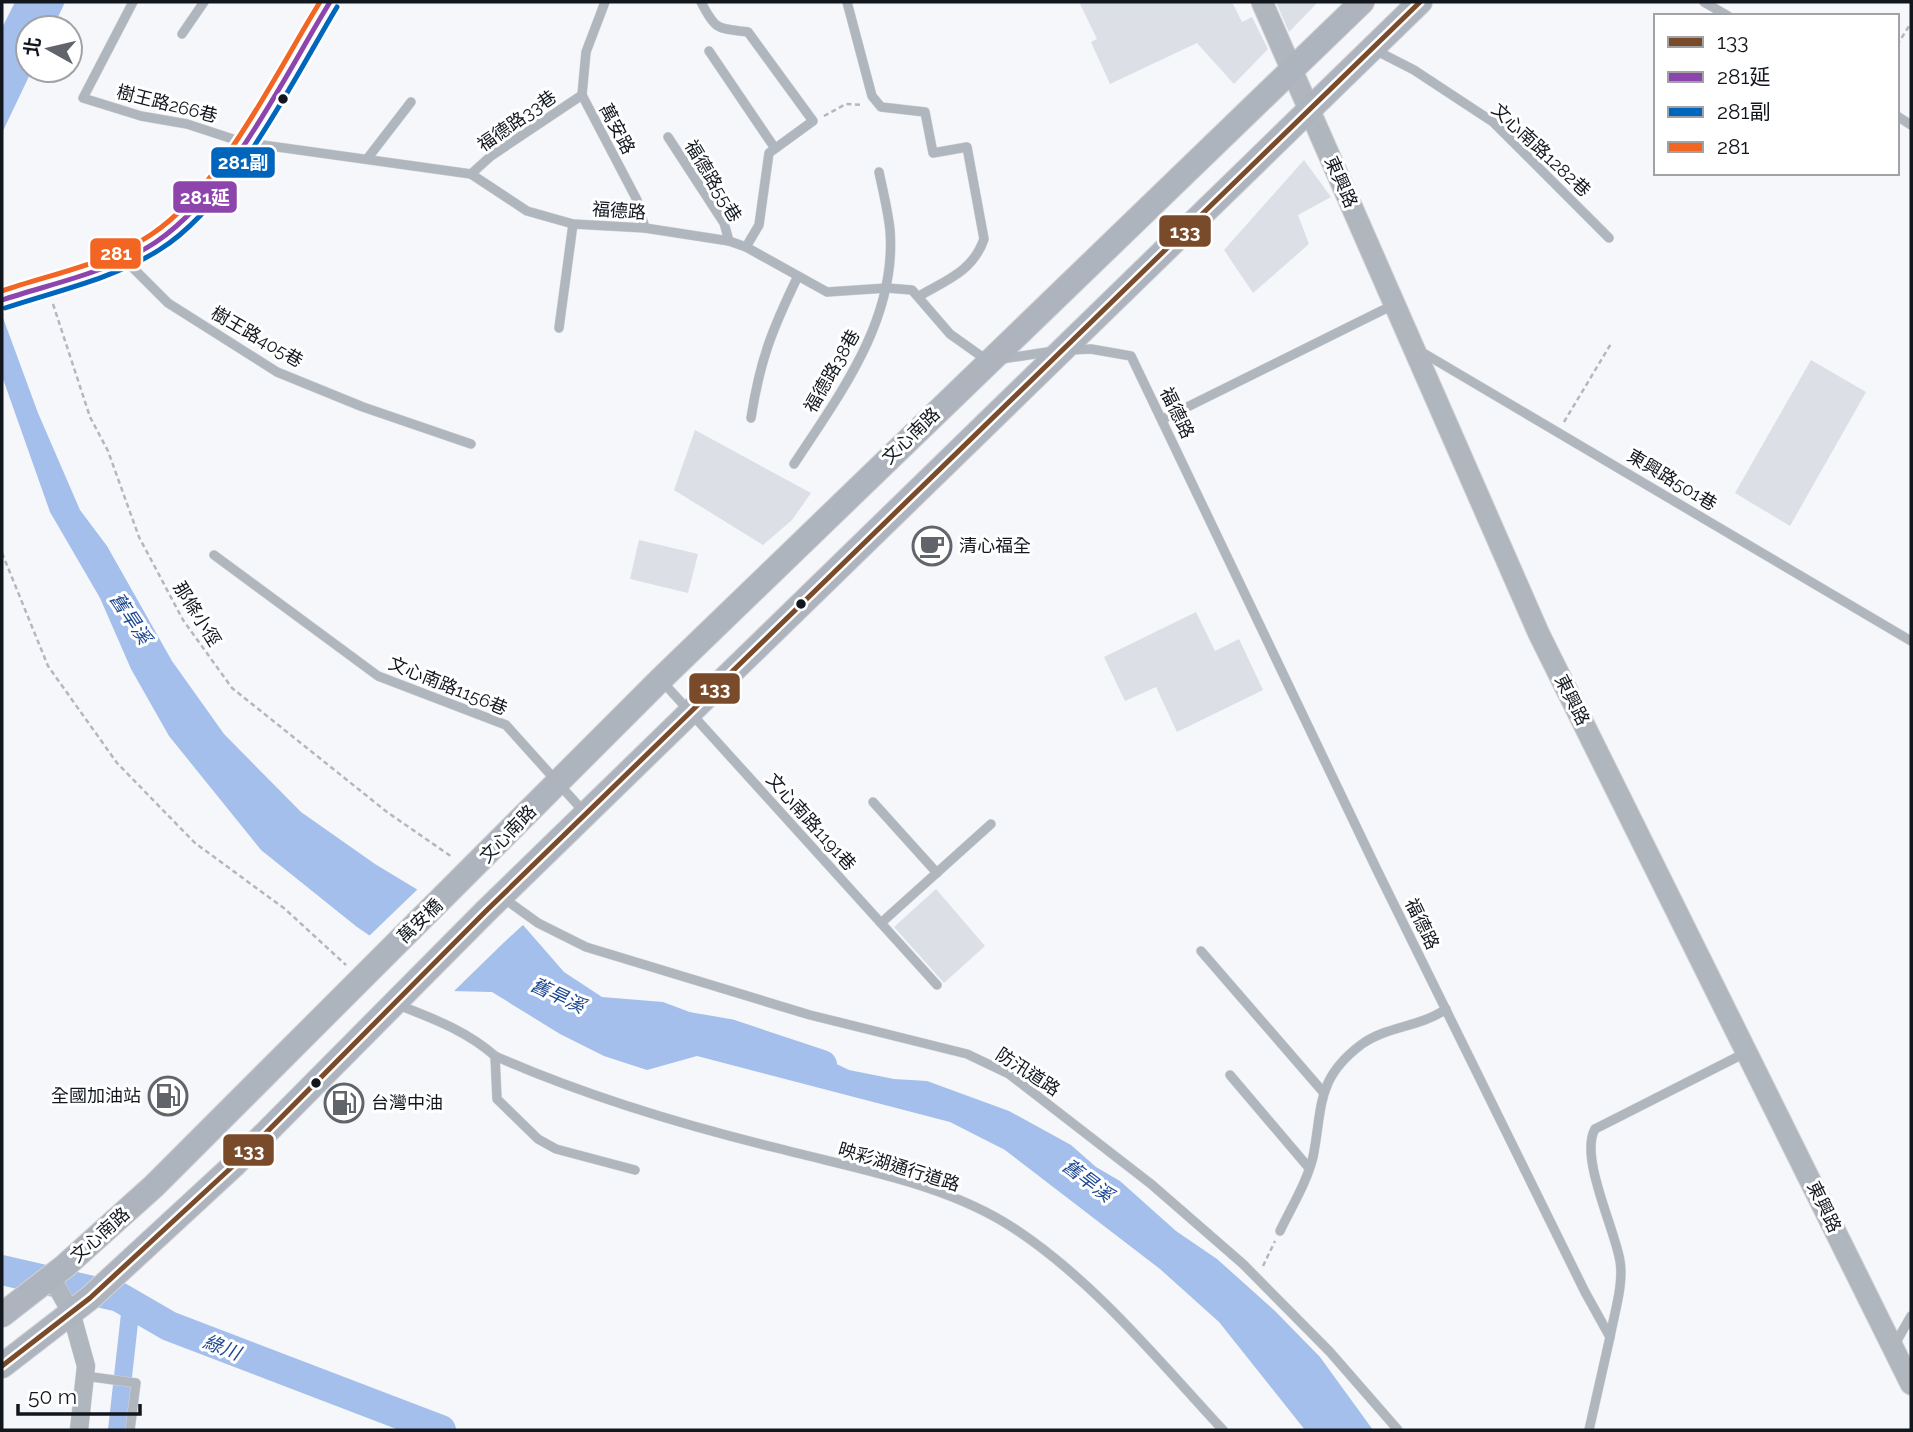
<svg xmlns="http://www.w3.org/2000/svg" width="1913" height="1432" font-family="Raleway,'Noto Sans TC',sans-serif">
<rect width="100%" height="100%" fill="#f5f7fa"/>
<!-- water -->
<g fill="#a4bfec">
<path d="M15 2H65L53 28H28V70H32L2 133V28Z"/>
<path d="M2 315 38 413 80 510 107 546 172 661 224 734 301 812 375 864 504 942 523 925 564 972 602 997 663 1002 695 1014 758 1049 822 1057 849 1070 894 1079 927 1081 1009 1111 1071 1145 1096 1167 1120 1181 1176 1231 1217 1259 1275 1311 1320 1357 1373 1430H1305L1219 1322 1160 1269 1005 1150 950 1122 697 1056 647 1070 604 1056 560 1034 492 992 451 991 357 927 261 850 169 736 131 669 100 598 50 512 2 376Z"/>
</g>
<!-- pier -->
<path fill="#f5f7fa" d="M420 887 504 937 520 922 524 923 450 995 367 938Z"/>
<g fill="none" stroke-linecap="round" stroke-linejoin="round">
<!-- canal -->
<path stroke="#a4bfec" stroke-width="18" d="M117 1430 131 1305"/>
<!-- river -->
<g stroke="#a4bfec" stroke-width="30">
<path d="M688 1027 729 1034 822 1065"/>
<path d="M2 1270 119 1297 169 1326 441 1430"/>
</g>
</g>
<!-- building -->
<g fill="#dce0e6">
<path d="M1079 2H1232L1242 22 1252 17 1268 49 1234 84 1197 43 1110 84 1091 42 1097 39Z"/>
<path d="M1276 2H1318L1289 32Z"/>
<path d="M1304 160 1331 197 1298 215 1309 244 1253 293 1224 250Z"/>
<path d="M1811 360 1866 392 1790 526 1735 493Z"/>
<path d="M695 430 811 493 792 520 763 545 674 490Z"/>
<path d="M639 540 698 554 688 593 630 579Z"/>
<path d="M1196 612 1215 651 1239 639 1263 690 1177 732 1156 687 1125 701 1104 657Z"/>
<path d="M936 889 985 946 944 983 894 927Z"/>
</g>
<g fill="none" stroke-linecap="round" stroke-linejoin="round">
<defs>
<g id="service">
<path d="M133 2 83 98 141 116 187 124 242 142 471 174 527 211 573 224 645 228 729 241 746 247 827 292 887 288 912 290 950 334 988 361"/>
<path d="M605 2 586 52 582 95 637 200 645 228"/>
<path d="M701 2C716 31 717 28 748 32L813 121 769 153 759 225 746 247"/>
<path d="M847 2 872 96 881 107 925 112 933 153 967 147 984 239C973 271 947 280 919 296"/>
<path d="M1704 2 1728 16"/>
<path d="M182 34 204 2"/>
<path d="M1375 50 1414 70 1493 122 1609 238"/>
<path d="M709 51 774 147"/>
<path d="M1897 116 1911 125"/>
<path d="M668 137 724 223 729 241"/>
<path d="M367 159 411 102"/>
<path d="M471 174 491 156 582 95"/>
<path d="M124 259 168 303 277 372 363 407 471 444"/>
<path d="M559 328 573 224"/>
<path d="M1071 350 1091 349 1131 356 1376 868 1585 1292 1610 1337 1589 1430"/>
<path d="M1420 351 1911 641"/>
<path d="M1002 359 1054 351"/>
<path d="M751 418C760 360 772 330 797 278"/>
<path d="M1163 419 1393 305"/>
<path d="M794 464C840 394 897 319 890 230 888 211 883 191 879 172"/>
<path d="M214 555 378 676 506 725 585 813"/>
<path d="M661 680 937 985"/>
<path d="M873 802 937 873"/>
<path d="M502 897 538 923 586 947 810 1015 967 1054 1009 1074 1151 1184 1243 1264 1330 1352 1398 1430"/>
<path d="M881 923 991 824"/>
<path d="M1201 951 1324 1093"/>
<path d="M396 1004C431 1018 466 1030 495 1056L497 1099 538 1139 556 1149 635 1170"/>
<path d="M495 1056C588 1097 682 1125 781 1149 857 1169 948 1184 1015 1229 1095 1282 1158 1360 1223 1430"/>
<path d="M1230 1075 1309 1168"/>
<path d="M1280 1231C1291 1208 1307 1182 1313 1157 1323 1107 1315 1079 1362 1044 1387 1026 1421 1027 1446 1009"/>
<path d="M1610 1337C1614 1314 1624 1284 1620 1261 1615 1229 1579 1157 1595 1129L1747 1052"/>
<path d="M1895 1344 1911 1316"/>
<path d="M85 1376 136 1383 130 1430"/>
</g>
<path id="minor" d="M51 1277 71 1312 86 1366 79 1430"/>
<g id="tertiary">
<path d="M1262 2 1539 634 1911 1384"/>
<path d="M2 300C53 282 109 270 156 242 217 205 290 65 330 2"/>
</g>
<g id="secondary">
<path d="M2 1315 65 1266 154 1186 661 679 1362 2"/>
<path d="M2 1366 90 1298 233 1166 486 911 1420 2"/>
</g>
</defs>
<!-- service casing -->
<use href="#service" stroke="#d2d3d6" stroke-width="10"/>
<!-- minor casing -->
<use href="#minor" stroke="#d2d3d6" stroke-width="19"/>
<!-- tertiary casing -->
<use href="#tertiary" stroke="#d2d3d6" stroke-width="23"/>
<!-- secondary casing -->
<use href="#secondary" stroke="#d2d3d6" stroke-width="26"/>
<!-- path -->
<g stroke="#b4b7be" stroke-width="2.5" stroke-dasharray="5 3.5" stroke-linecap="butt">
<path d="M1897 45 1911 23"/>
<path d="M824 116 846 104 863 105"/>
<path d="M53 304 90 417 108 451 139 537 183 620 232 688 387 812 452 857"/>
<path d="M1564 422 1612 342"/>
<path d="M2 553 48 666 117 763 195 843 285 909 346 965"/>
<path d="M1263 1266 1275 1241"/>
</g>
<!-- service -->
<use href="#service" stroke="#b0b6be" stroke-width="9"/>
<!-- minor -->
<use href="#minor" stroke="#b0b6be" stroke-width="18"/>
<!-- tertiary -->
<use href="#tertiary" stroke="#b0b6be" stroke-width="21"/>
<!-- secondary -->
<use href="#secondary" stroke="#aeb4be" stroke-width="24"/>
<defs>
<path id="bus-1" d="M2 1366 90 1298 233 1166 486 911 1420 2"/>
<path id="bus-2" d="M2 300C53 283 111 272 156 242 228 194 285 75 330 2"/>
<path id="bus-3" d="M5 308C56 291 113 279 159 250 232 205 293 80 337 7"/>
<path id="bus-4" d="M2 291C51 274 108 264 152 234 221 188 276 73 320 2"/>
</defs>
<!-- bus-1 casing -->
<use href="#bus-1" stroke="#fff" stroke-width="10"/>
<!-- bus-2 casing -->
<use href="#bus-2" stroke="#fff" stroke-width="10"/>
<!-- bus-3 casing -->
<use href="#bus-3" stroke="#fff" stroke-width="10"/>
<!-- bus-4 casing -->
<use href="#bus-4" stroke="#fff" stroke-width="10"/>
<!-- bus-1 -->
<use href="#bus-1" stroke="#7a4b2a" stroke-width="5"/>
<!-- bus-2 -->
<use href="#bus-2" stroke="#8e44ad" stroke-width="5"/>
<!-- bus-3 -->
<use href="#bus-3" stroke="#0065bd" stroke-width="5"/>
<!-- bus-4 -->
<use href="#bus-4" stroke="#f26522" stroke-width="5"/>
</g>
<!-- icons -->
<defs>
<symbol id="cafe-ring" viewBox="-11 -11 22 22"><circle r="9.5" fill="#fff" stroke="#61656b" stroke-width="1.5"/><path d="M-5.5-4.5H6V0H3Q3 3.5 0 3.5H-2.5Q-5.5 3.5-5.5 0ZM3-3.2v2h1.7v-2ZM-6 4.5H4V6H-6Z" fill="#61656b"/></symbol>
<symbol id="fuel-ring" viewBox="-11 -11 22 22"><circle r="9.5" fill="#fff" stroke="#61656b" stroke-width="1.5"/><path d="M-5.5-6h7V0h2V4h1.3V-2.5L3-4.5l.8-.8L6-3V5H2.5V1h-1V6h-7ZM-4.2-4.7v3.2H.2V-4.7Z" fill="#61656b"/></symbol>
</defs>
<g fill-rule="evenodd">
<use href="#cafe-ring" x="910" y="524" width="44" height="44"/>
<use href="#fuel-ring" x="146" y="1074" width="44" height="44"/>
<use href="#fuel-ring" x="322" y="1081" width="44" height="44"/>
</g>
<!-- markers -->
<g fill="#12171e" stroke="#fff" stroke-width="2.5">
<circle cx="283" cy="99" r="6"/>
<circle cx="801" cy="604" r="6"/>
<circle cx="316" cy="1083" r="6"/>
</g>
<g text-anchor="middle" stroke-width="6" stroke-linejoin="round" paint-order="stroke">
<!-- street labels -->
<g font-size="18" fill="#12171e" stroke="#fff">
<text transform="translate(167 104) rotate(14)" y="6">樹王路266巷</text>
<text transform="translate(517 121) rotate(-35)" y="6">福德路33巷</text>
<text transform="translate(617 129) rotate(62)" y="6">萬安路</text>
<text transform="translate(1541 150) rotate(43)" y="6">文心南路1282巷</text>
<text transform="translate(713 181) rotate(59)" y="6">福德路55巷</text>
<text transform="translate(1341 182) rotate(66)" y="6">東興路</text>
<text transform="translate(619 211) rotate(4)" y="6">福德路</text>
<text transform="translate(257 337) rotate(30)" y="6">樹王路405巷</text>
<text transform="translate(832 371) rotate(-60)" y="6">福德路38巷</text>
<text transform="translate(1177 413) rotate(64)" y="6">福德路</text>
<text transform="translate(911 436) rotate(-44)" y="6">文心南路</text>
<text transform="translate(1672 480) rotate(31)" y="6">東興路501巷</text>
<text transform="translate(197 614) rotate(58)" y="6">那條小徑</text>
<text transform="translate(448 686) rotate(22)" y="6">文心南路1156巷</text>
<text transform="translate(1572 700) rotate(63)" y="6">東興路</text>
<text transform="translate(811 822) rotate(48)" y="6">文心南路1191巷</text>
<text transform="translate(508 834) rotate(-46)" y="6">文心南路</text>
<text transform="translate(420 921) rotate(-44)" y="6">萬安橋</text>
<text transform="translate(1422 924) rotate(64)" y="6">福德路</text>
<text transform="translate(1028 1072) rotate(33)" y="6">防汛道路</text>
<text transform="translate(899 1167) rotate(17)" y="6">映彩湖通行道路</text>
<text transform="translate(1824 1207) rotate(64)" y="6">東興路</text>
<text transform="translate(100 1235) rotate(-42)" y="6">文心南路</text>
</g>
<!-- poi labels -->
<g font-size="18" fill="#12171e" stroke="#fff" text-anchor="start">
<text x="959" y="552">清心福全</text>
<text x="141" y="1102" text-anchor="end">全國加油站</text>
<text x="371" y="1109">台灣中油</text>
</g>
<!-- water labels -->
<g font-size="19" font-style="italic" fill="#1b4790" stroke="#fff">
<text transform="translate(131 618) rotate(56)" y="7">舊旱溪</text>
<text transform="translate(558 995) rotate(25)" y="7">舊旱溪</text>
<text transform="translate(1088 1180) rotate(37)" y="7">舊旱溪</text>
<text transform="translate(222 1347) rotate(21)" y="7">綠川</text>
</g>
</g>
<g stroke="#fff" stroke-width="2.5">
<rect x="210" y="146" width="66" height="33" rx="7" fill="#0065bd"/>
<rect x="172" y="180" width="66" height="34" rx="7" fill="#8e44ad"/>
<rect x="1158" y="214" width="54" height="34" rx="7" fill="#7a4b2a"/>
<rect x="89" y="237" width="53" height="33" rx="7" fill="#f26522"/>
<rect x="688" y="672" width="53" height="33" rx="7" fill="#7a4b2a"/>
<rect x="222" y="1133" width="53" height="34" rx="7" fill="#7a4b2a"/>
</g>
<g font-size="19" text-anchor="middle" font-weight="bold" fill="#fff">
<text x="243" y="169">281副</text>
<text x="205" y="204">281延</text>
<text x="1185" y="238">133</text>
<text x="116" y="260">281</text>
<text x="715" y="695">133</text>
<text x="249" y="1157">133</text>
</g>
<!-- border -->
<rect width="1913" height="1432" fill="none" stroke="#12171e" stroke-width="7"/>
<!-- legend -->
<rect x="1654" y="14" width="245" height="161" fill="#ffffff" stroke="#a0a2a5" stroke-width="2"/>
<rect x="1668" y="37" width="35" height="10" fill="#7a4b2a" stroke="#a0a2a5" stroke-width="2"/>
<text x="1717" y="49" font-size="21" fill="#12171e">133</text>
<rect x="1668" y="72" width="35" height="10" fill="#8e44ad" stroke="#a0a2a5" stroke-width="2"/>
<text x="1717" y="84" font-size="21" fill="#12171e">281延</text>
<rect x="1668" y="107" width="35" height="10" fill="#0065bd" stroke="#a0a2a5" stroke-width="2"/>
<text x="1717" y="119" font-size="21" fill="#12171e">281副</text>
<rect x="1668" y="142" width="35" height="10" fill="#f26522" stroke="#a0a2a5" stroke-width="2"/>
<text x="1717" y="154" font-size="21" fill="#12171e">281</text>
<!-- north arrow -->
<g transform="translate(49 49) rotate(278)"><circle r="33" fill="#ffffff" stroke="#a0a2a5" stroke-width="2"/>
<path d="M0-5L12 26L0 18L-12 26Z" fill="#61656b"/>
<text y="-10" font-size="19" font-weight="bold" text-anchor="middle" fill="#12171e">北</text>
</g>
<!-- scale -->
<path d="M18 1404v10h122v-10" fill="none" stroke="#12171e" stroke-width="3.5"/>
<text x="28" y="1404" font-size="21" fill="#12171e" stroke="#ffffff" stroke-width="5" paint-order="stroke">50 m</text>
</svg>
